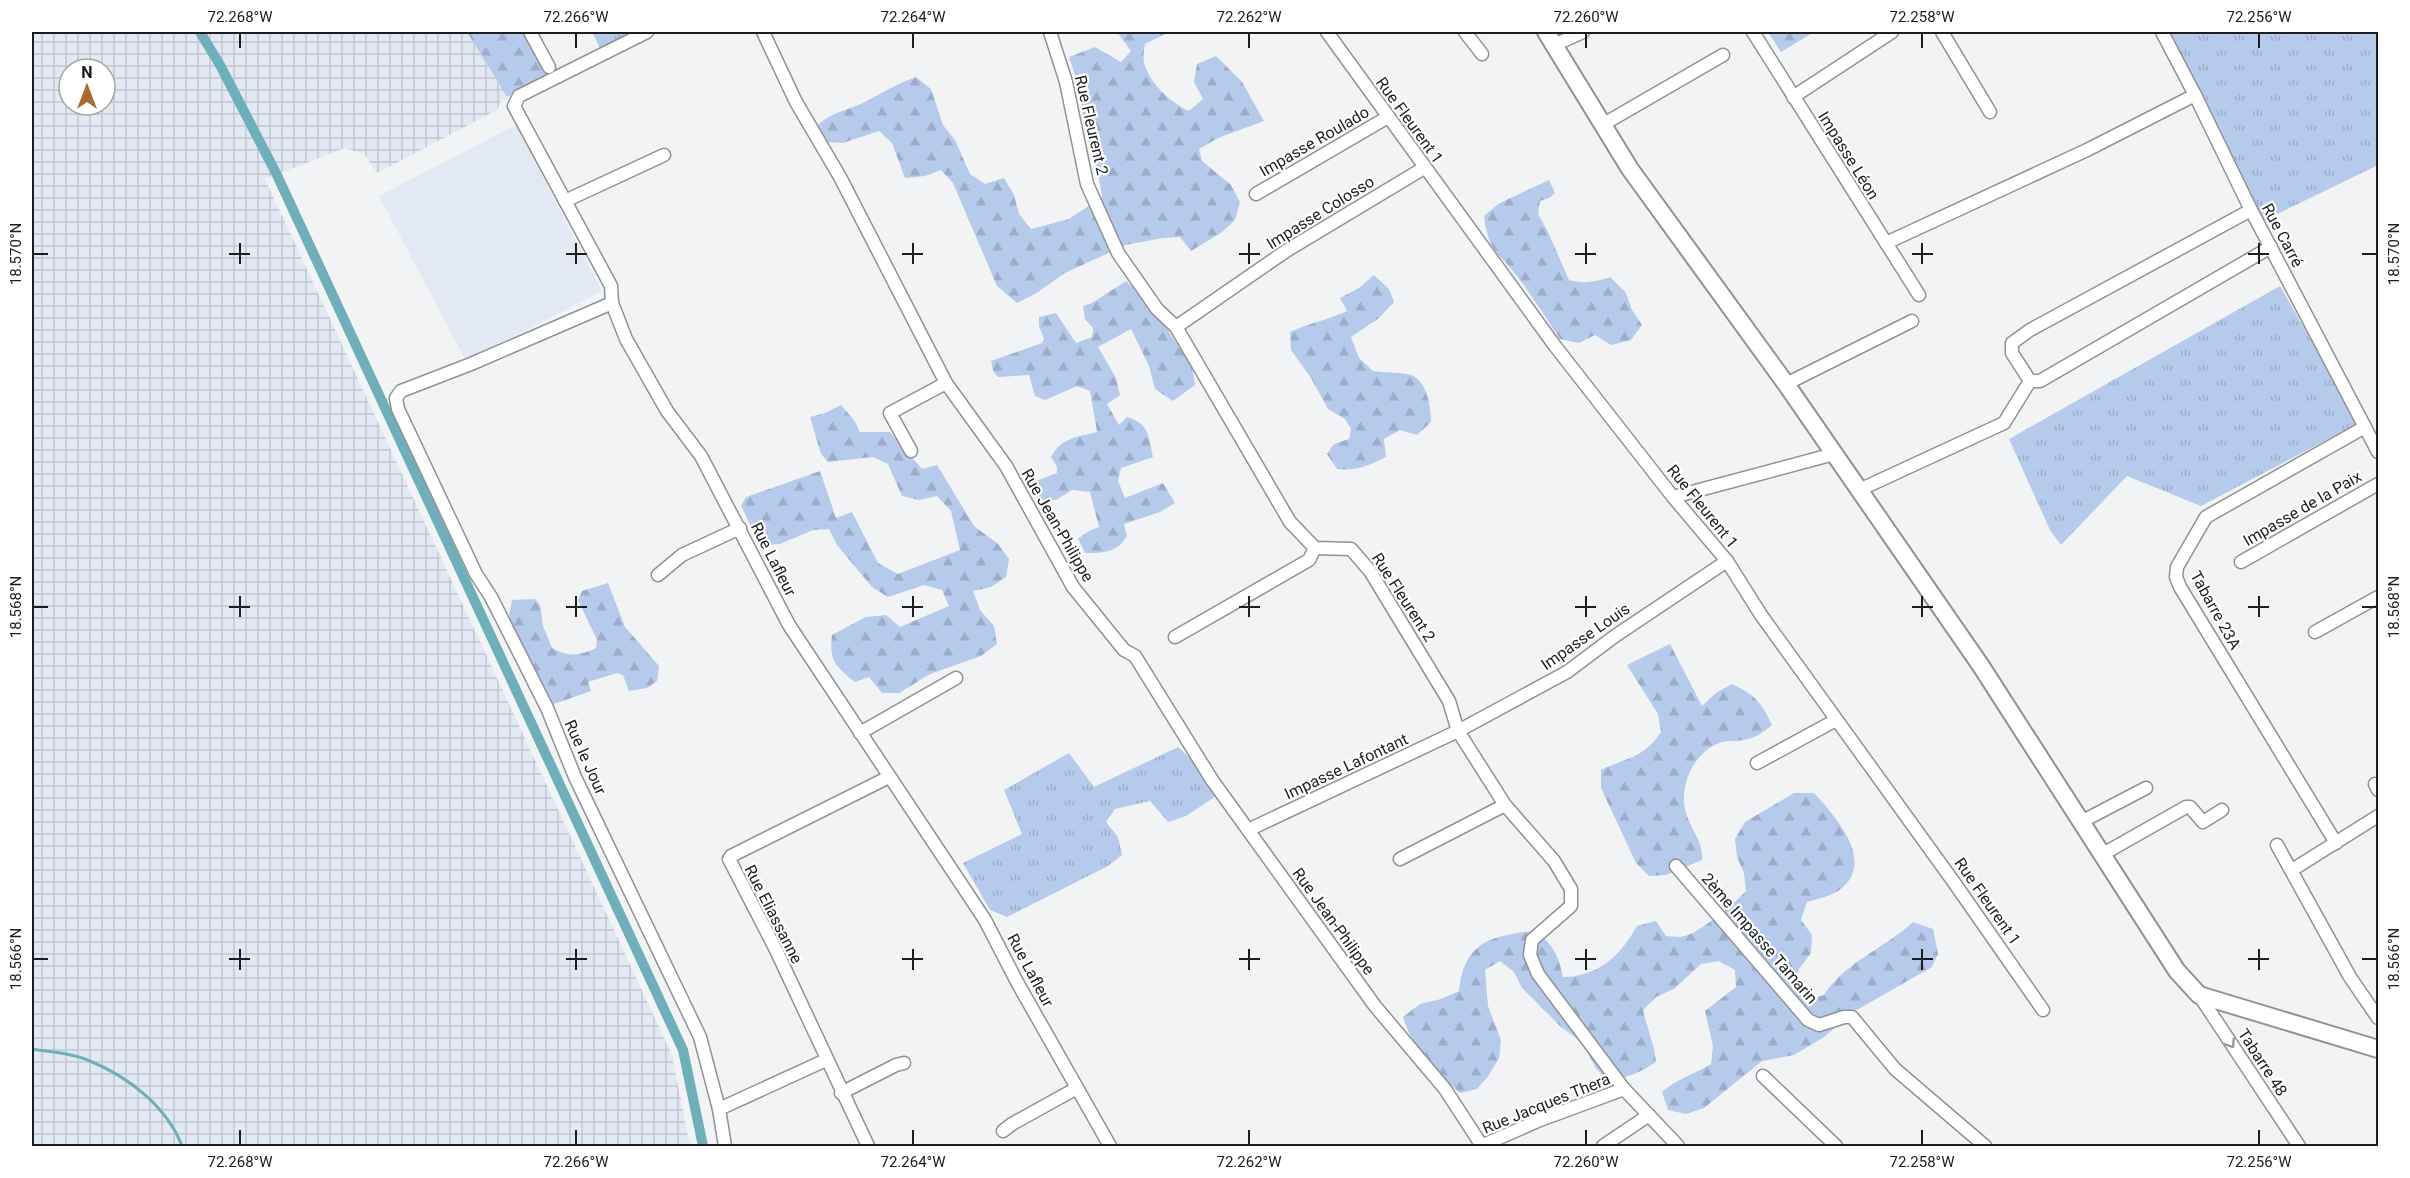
<svg xmlns="http://www.w3.org/2000/svg" width="2410" height="1178" font-family="Roboto,sans-serif">
<defs>
<pattern id="industrial-grid" width="8" height="8" patternUnits="userSpaceOnUse" patternTransform="scale(1.5)"><rect width="8" height="8" fill="#e3e9f2"/><path d="M0 4h8M4 0v8" fill="none" stroke="#c2c7cf"/></pattern>
<pattern id="grass-tufts" width="24" height="20" patternUnits="userSpaceOnUse" patternTransform="scale(1.5)"><rect width="24" height="20" fill="#b6caeb"/><path d="M3 7l-1-3M5 7V3M7 7l1-3M15 17l-1-3M17 17v-4M19 17l1-3" fill="none" stroke="#9cadc9"/></pattern>
<pattern id="forest-firs" width="22" height="20" patternUnits="userSpaceOnUse" patternTransform="scale(1.5)"><rect width="22" height="20" fill="#b6caeb"/><path d="M5 1l3.5 6h-7zM16 11l3.5 6h-7z" fill="#9cadc9"/></pattern>
</defs>
<rect width="100%" height="100%" fill="#f1f3f5"/>
<!-- built -->
<path fill="#e3e9f2" d="M516 125 602 291 466 361 379 196Z"/>
<!-- industrial -->
<path fill="url(#industrial-grid)" fill-rule="evenodd" d="M32 32H467L507 97 502 99 497 110 377 173 365 155 345 148 265 179 672 1055 690 1146H32ZM69 69H105V105H69Z"/>
<!-- grass -->
<g fill="url(#grass-tufts)">
<path d="M592 32H634L601 50Z"/>
<path d="M2167 32H2378V165L2263 221Z"/>
<path d="M2280 286 2359 423 2201 506 2127 476 2061 545 2050 530 2009 439Z"/>
<path d="M1178 747 1199 766 1216 796 1186 816 1168 822 1150 801 1115 809 1106 822 1118 837 1122 855 1108 866 1007 917 990 910 963 863 1022 834 1004 790 1069 753 1094 787Z"/>
</g>
<!-- forest -->
<g fill="url(#forest-firs)">
<path d="M467 32H537L557 69 507 97Z"/>
<path d="M1117 32H1169L1145 44C1144 50 1143 57 1144 63 1150 84 1170 102 1189 111L1203 99 1194 82 1197 64 1216 56 1242 82 1264 121 1218 138 1199 149 1202 161 1231 185 1240 202 1235 220 1222 232 1191 251 1180 237 1162 238 1126 245 1065 273 1035 294 1017 303 997 286 953 183 941 170 925 176 905 178 892 143 879 131 843 143 826 142 818 125C833 111 847 111 865 102 882 93 898 83 916 77L931 89 943 125 955 140 970 174 985 184 1004 178 1014 195 1019 214 1031 229 1069 219 1102 197C1100 178 1094 162 1089 143 1082 115 1080 85 1069 57L1095 47 1121 62 1131 51Z"/>
<path d="M1768 32H1814L1781 52Z"/>
<path d="M1549 180 1555 193 1549 198 1540 201 1538 214 1547 230 1569 280C1584 284 1596 282 1610 277L1626 293 1632 310 1642 325 1631 340 1611 345 1595 335 1579 343 1560 339C1547 319 1534 299 1520 280 1500 252 1489 255 1484 216L1498 204Z"/>
<path d="M1374 275 1389 289 1394 302 1379 318 1351 337 1359 358 1373 371C1384 373 1396 372 1407 374 1427 377 1431 407 1431 422L1417 435 1400 430 1384 439 1386 457C1367 466 1358 471 1337 469L1327 454 1334 444 1349 439 1351 429 1345 419 1328 409 1311 378 1291 350 1290 332C1309 323 1328 320 1347 311L1340 298 1359 288Z"/>
<path d="M1126 281 1145 297 1165 326 1192 367 1195 385 1173 401 1155 389 1149 366 1131 329 1098 347 1116 378 1120 395 1107 404 1119 425 1127 417C1150 424 1148 436 1153 457L1121 468 1118 481 1125 498 1163 483 1175 503 1160 512 1124 524 1127 536C1117 553 1103 553 1085 553L1078 539 1089 531 1099 527 1090 492 1072 490 1056 500H1038L1028 484 1057 473V467L1051 457C1061 438 1077 437 1097 432L1090 391 1077 386 1045 400 1035 396 1029 375 998 377 993 371 991 361 1042 343 1044 339 1039 326V317L1056 313 1076 343 1092 337 1093 328 1085 319 1083 306 1092 303Z"/>
<path d="M841 405 854 420 860 432H890L922 469 937 465 974 526 998 544 1009 559 1006 577 991 587 973 591 980 610 994 626 997 644 981 656 930 674 899 693H882L869 677 855 682C835 666 829 660 832 635L866 617 886 615 900 627 949 606 942 590 924 585 888 597 872 587 837 545 829 529 813 530 780 544 760 545 741 506 746 497 820 471 836 518 852 512 878 563 898 574 960 550 951 511 937 496 919 500 902 496 888 464 873 457 828 462 821 454 810 417 825 413Z"/>
<path d="M608 583 625 627 659 666 657 681 647 688 629 691 623 675 617 673 588 682 591 691 554 704 531 670 509 615 512 600 535 599 540 605 543 626 552 648C568 657 579 656 596 648L597 640 578 600 582 591Z"/>
<path d="M1670 644 1702 706 1716 693 1732 684C1755 695 1761 702 1772 725 1760 735 1752 740 1735 741 1731 741 1726 741 1722 742 1698 749 1683 777 1684 800 1684 824 1704 838 1702 860L1666 875 1649 876 1636 863 1601 788V770C1627 757 1643 759 1661 732L1658 714 1627 665Z"/>
<path d="M1794 793H1814C1835 816 1875 860 1842 888 1833 896 1817 899 1807 902L1801 920 1812 935 1811 953 1799 969 1794 987 1806 1000 1824 995C1846 961 1884 949 1913 922L1933 929 1938 954 1932 967 1855 1011 1824 1037 1794 1055 1762 1061 1704 1108 1686 1114 1668 1110 1662 1092C1678 1078 1693 1075 1711 1064L1713 1046 1705 1011 1736 987 1735 970 1719 961 1701 964 1674 989 1656 997 1643 1010C1647 1028 1654 1043 1656 1062 1640 1073 1626 1078 1607 1081L1595 1067 1587 1051 1575 1037 1561 1027 1522 988 1514 972 1500 961 1485 970 1488 1006 1501 1040 1499 1058 1489 1075 1477 1089 1460 1093C1435 1071 1413 1050 1403 1017L1420 1004 1441 999 1459 991C1464 942 1491 935 1535 931 1554 945 1558 955 1563 977 1598 977 1621 955 1637 926L1656 921 1666 936C1671 936 1679 938 1685 936 1699 933 1736 902 1746 891L1744 873 1737 857 1735 839 1745 822Z"/>
</g>
<g fill="none" stroke-linecap="round" stroke-linejoin="round">
<!-- stream -->
<path stroke="#6fafb9" stroke-width="3" d="M32 1049C50 1052 73 1053 90 1061 129 1077 167 1107 182 1146"/>
<!-- canal -->
<path stroke="#6fafb9" stroke-width="10" d="M200 32 220 65 276 173 683 1050 703 1146"/>
<defs>
<g id="street">
<path d="M530 32 549 67"/>
<path d="M647 32 519 96 514 106 611 286 612 303 626 339 667 411 701 456 789 625 985 920 1017 982 1110 1146"/>
<path d="M763 32 796 102 840 177 946 383 1006 466 1073 587 1124 650 1135 656 1212 780 1375 1006 1445 1089 1482 1146"/>
<path d="M1050 32 1066 82 1087 184 1118 253 1157 309 1176 327 1290 522 1315 548 1351 549 1370 571 1449 701 1458 731 1505 805 1554 861 1571 889V906L1532 940 1530 955 1538 974 1624 1089 1678 1146"/>
<path d="M1327 32 1555 346 1673 497 1727 561 1761 615 1953 881 2043 1010"/>
<path d="M1465 32 1482 54"/>
<path d="M1753 32 1919 295"/>
<path d="M1942 32 1990 112"/>
<path d="M2162 32 2195 95 2251 210 2378 452"/>
<path d="M1554 45 1583 32"/>
<path d="M1793 97 1892 32"/>
<path d="M1602 125 1723 55"/>
<path d="M1256 194 1388 117"/>
<path d="M565 201 664 155"/>
<path d="M2251 210 2030 330 2012 343V353L2030 381H2040L2271 247"/>
<path d="M1886 243 2087 150 2195 95"/>
<path d="M612 303 471 364 401 391 396 398 398 409 476 574 491 597 547 708 575 777 700 1037 719 1109 725 1146"/>
<path d="M1176 327 1286 251 1424 168"/>
<path d="M1786 384 1912 321"/>
<path d="M911 451 890 413 946 383"/>
<path d="M1859 490 2004 423 2030 381"/>
<path d="M1673 497 1834 454"/>
<path d="M2241 562 2378 484"/>
<path d="M658 575 682 555 740 528"/>
<path d="M2315 632 2378 597"/>
<path d="M1175 637 1309 560 1315 548"/>
<path d="M860 733 956 678"/>
<path d="M1757 763 1836 720"/>
<path d="M2375 784 2378 790"/>
<path d="M2081 822 2146 788"/>
<path d="M1248 830 1458 731 1567 672 1615 636 1727 561"/>
<path d="M2336 843 2180 587 2176 577 2177 567 2206 517 2365 427"/>
<path d="M2277 845 2350 977 2378 1018"/>
<path d="M2103 854 2186 807H2190L2203 822 2222 810"/>
<path d="M1400 859 1505 805"/>
<path d="M1676 866 1808 1020 1819 1025 1844 1017H1852L1895 1069 1985 1146"/>
<path d="M2292 870 2378 816"/>
<path d="M2199 995 2299 1146"/>
<path d="M1763 1076 1836 1146"/>
<path d="M841 1093 896 1065 904 1063"/>
<path d="M719 1109 826 1060"/>
<path d="M1003 1131 1012 1124 1077 1088"/>
<path d="M868 1146 776 950 729 859 731 856 889 777"/>
<path d="M1481 1146 1540 1120 1624 1089"/>
<path d="M1603 1146 1649 1115"/>
</g>
<path id="secondary" d="M1546 32 1630 169 1786 384 1981 666 2177 971 2199 995 2378 1049"/>
</defs>
<!-- street casing -->
<use href="#street" stroke="#919294" stroke-width="15"/>
<!-- secondary casing -->
<use href="#secondary" stroke="#919294" stroke-width="20"/>
<!-- street -->
<use href="#street" stroke="#fff" stroke-width="12"/>
<!-- secondary -->
<use href="#secondary" stroke="#fff" stroke-width="16"/>
</g>
<!-- one-way arrows -->
<defs><path id="oneway-chevron" d="M-2-3.5L2.5 0L-2 3.5" fill="none" stroke-width="1.6" stroke-linecap="round" stroke-linejoin="round" transform="scale(1.5)"/></defs>
<use stroke="#99999a" href="#oneway-chevron" transform="translate(2231 1044) rotate(57)"/>
<!-- ticks -->
<path fill="none" stroke="#1c1d1e" stroke-width="2" d="M240 33V48M576 33V48M913 33V48M1249 33V48M1586 33V48M1922 33V48M2259 33V48M240 243V264M576 243V264M913 243V264M1249 243V264M1586 243V264M1922 243V264M2259 243V264M33 254H48M229 254H250M566 254H587M902 254H923M1239 254H1260M1575 254H1596M1912 254H1933M2248 254H2269M2362 254H2377M240 596V617M576 596V617M913 596V617M1249 596V617M1586 596V617M1922 596V617M2259 596V617M33 607H48M229 607H250M566 607H587M902 607H923M1239 607H1260M1575 607H1596M1912 607H1933M2248 607H2269M2362 607H2377M240 949V970M576 949V970M913 949V970M1249 949V970M1586 949V970M1922 949V970M2259 949V970M33 959H48M229 959H250M566 959H587M902 959H923M1239 959H1260M1575 959H1596M1912 959H1933M2248 959H2269M2362 959H2377M240 1130V1145M576 1130V1145M913 1130V1145M1249 1130V1145M1586 1130V1145M1922 1130V1145M2259 1130V1145"/>
<g text-anchor="middle" stroke-width="4.5" stroke-linejoin="round" paint-order="stroke">
<!-- street labels -->
<g font-size="16" fill="#1c1d1e" stroke="#fff">
<text transform="translate(1410 120) rotate(54)" y="6">Rue Fleurent 1</text>
<text transform="translate(1092 125) rotate(77)" y="6">Rue Fleurent 2</text>
<text transform="translate(1314 141) rotate(-30)" y="6">Impasse Roulado</text>
<text transform="translate(1849 155) rotate(58)" y="6">Impasse Léon</text>
<text transform="translate(1320 212) rotate(-32)" y="6">Impasse Colosso</text>
<text transform="translate(2283 235) rotate(62)" y="6">Rue Carré</text>
<text transform="translate(1703 506) rotate(51)" y="6">Rue Fleurent 1</text>
<text transform="translate(2302 508) rotate(-30)" y="6">Impasse de la Paix</text>
<text transform="translate(1058 525) rotate(60)" y="6">Rue Jean-Philippe</text>
<text transform="translate(774 559) rotate(63)" y="6">Rue Lafleur</text>
<text transform="translate(1404 597) rotate(57)" y="6">Rue Fleurent 2</text>
<text transform="translate(2216 610) rotate(61)" y="6">Tabarre 23A</text>
<text transform="translate(1585 636) rotate(-35)" y="6">Impasse Louis</text>
<text transform="translate(586 757) rotate(66)" y="6">Rue le Jour</text>
<text transform="translate(1346 766) rotate(-25)" y="6">Impasse Lafontant</text>
<text transform="translate(1988 901) rotate(55)" y="6">Rue Fleurent 1</text>
<text transform="translate(774 914) rotate(63)" y="6">Rue Eliassanne</text>
<text transform="translate(1334 921) rotate(54)" y="6">Rue Jean-Philippe</text>
<text transform="translate(1760 938) rotate(49)" y="6">2ème Impasse Tamarin</text>
<text transform="translate(1031 970) rotate(62)" y="6">Rue Lafleur</text>
<text transform="translate(2263 1062) rotate(57)" y="6">Tabarre 48</text>
<text transform="translate(1546 1103) rotate(-22)" y="6">Rue Jacques Thera</text>
</g>
</g>
<!-- border -->
<rect width="2410" height="1178" fill="none" stroke="#ffffff" stroke-width="66"/>
<!-- north arrow -->
<g transform="translate(87 87)"><circle r="28" fill="#ffffff" stroke="#a4a5a5" stroke-width="1.5"/>
<path d="M0-4.5L10 22L0 15L-10 22Z" fill="#aa6a32"/>
<text y="-9" font-size="16" font-weight="bold" text-anchor="middle" fill="#1c1d1e">N</text>
</g>
<rect x="33" y="33" width="2344" height="1112" fill="none" stroke="#1c1d1e" stroke-width="2"/>
<g font-size="15" text-anchor="middle" fill="#1c1d1e">
<text x="240" y="22">72.268°W</text>
<text x="576" y="22">72.266°W</text>
<text x="913" y="22">72.264°W</text>
<text x="1249" y="22">72.262°W</text>
<text x="1586" y="22">72.260°W</text>
<text x="1922" y="22">72.258°W</text>
<text x="2259" y="22">72.256°W</text>
<text transform="translate(16 254) rotate(-90)" y="5">18.570°N</text>
<text transform="translate(2394 254) rotate(-90)" y="5">18.570°N</text>
<text transform="translate(16 607) rotate(-90)" y="5">18.568°N</text>
<text transform="translate(2394 607) rotate(-90)" y="5">18.568°N</text>
<text transform="translate(16 959) rotate(-90)" y="5">18.566°N</text>
<text transform="translate(2394 959) rotate(-90)" y="5">18.566°N</text>
<text x="240" y="1167">72.268°W</text>
<text x="576" y="1167">72.266°W</text>
<text x="913" y="1167">72.264°W</text>
<text x="1249" y="1167">72.262°W</text>
<text x="1586" y="1167">72.260°W</text>
<text x="1922" y="1167">72.258°W</text>
<text x="2259" y="1167">72.256°W</text>
</g>
</svg>
